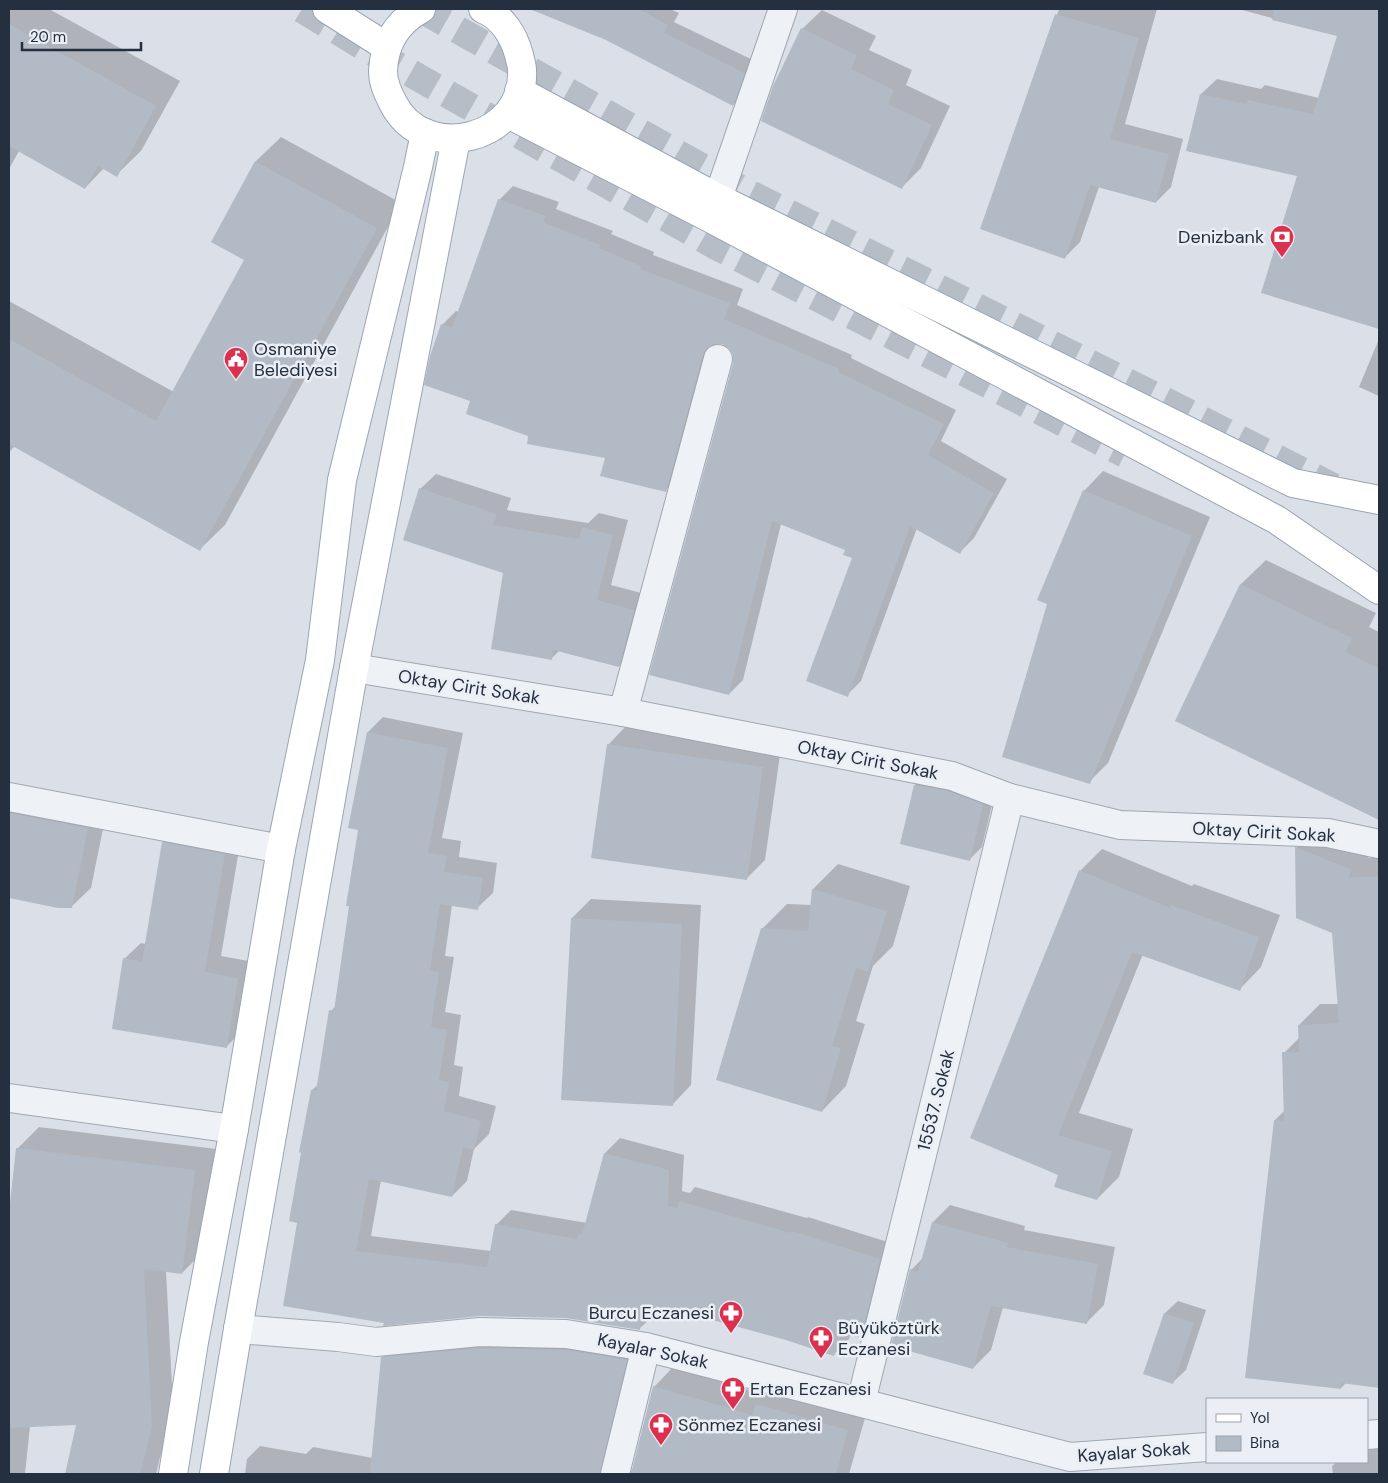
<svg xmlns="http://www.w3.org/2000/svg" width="1388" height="1483" font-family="'DM Sans',sans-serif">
<rect width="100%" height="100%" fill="#dbe0e8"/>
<!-- shadow -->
<g fill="#0003">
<path d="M9 9H49L180 81 141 151 116 175 104 168 85 188 19 151 9 169Z"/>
<path d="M533 9H670L679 13 674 22 755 61 744 94 733 105 607 39Z"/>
<path d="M1059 9H1157L1125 124 1183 139 1171 187 1156 202 1099 187 1080 242 1065 257 981 228Z"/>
<path d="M1238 9H1379V328L1263 292 1299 175 1201 94 1217 79 1261 89 1265 85 1319 98 1339 36Z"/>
<path d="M822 10 876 36 869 50 912 70 906 85 950 106 921 168 902 187 802 29Z"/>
<path d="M281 137 401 203 225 525 200 549 15 446 9 452V301L174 392 246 260 212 242 256 161Z"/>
<path d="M513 186 559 202 556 209 613 231 611 234 654 252 653 255 743 289 737 305 852 355 851 358 956 410 941 441 1007 479 974 538 960 552 917 528 861 681 847 695 853 557 847 549 781 524 743 680 729 694 734 363V354L730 347 723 343H716L679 476 666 490 606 457 530 435 472 401 442 325 456 311 459 312 499 200Z"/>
<path d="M1379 339V396L1359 387Z"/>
<path d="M1103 471 1210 517 1108 763 1089 782 1084 491Z"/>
<path d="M436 474 511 498 507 510 588 523 599 513 628 520 611 585 649 595 634 651 618 666 559 651 551 659 505 572 420 489Z"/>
<path d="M1266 560 1376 613 1369 627 1379 632V814L1376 817 1176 720 1241 584Z"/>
<path d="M383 717 463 733 442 838 461 841 459 857 497 863 493 893 477 908 452 905 445 956 454 957 445 1012 461 1015 454 1065 463 1067 459 1096 496 1106 489 1134 474 1149 467 1181 452 1196 381 1180 371 1236 491 1251 496 1225 511 1210 587 1223 605 1153 620 1138 684 1155 682 1191 690 1193 695 1187 807 1218 808 1217 894 1244 875 1322 860 1337 851 1334 849 1339 834 1354 786 1339 656 1305 655 1314 639 1329 566 1317 480 1315 385 1322 298 1222 302 1152 301 1151 312 1090 319 1084 331 1011 336 1006 351 905 359 829 350 827 368 732Z"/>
<path d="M627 725 781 748 765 860 746 879 608 745Z"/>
<path d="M928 772 995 792 982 847 970 859 902 843 915 785Z"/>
<path d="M13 783 17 790 107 809 91 888 71 907H58L9 897V787Z"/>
<path d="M179 826 241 838 221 956 254 962 243 1030 226 1047 124 959 141 943 146 944 163 843Z"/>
<path d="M1317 828 1372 849 1368 858 1379 857V1386L1346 1383 1341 1388 1275 1120 1285 1110 1284 1053 1300 1037 1299 1025 1320 1004H1339L1333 932 1296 848Z"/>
<path d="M1102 849 1192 886 1194 884 1280 915 1261 967 1240 989 1143 954 1079 1113 1133 1129 1119 1177 1097 1199 1060 1174 972 1138 1080 871Z"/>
<path d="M838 864 910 886 893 946 873 966 856 1021 865 1024 846 1086 822 1111 762 929 787 904 812 905 813 889Z"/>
<path d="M591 899 701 905 691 1085 672 1105 572 918Z"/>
<path d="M39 1127 216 1149 204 1251 182 1273 166 1271 173 1405 156 1474H66L78 1424 30 1426 25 1474H9V1223L18 1148Z"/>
<path d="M950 1205 1025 1226 1024 1230 1115 1247 1104 1305 1086 1323 1003 1307 991 1350 973 1368 911 1270 923 1258 933 1222Z"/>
<path d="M1178 1301 1206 1310 1186 1370 1173 1382 1165 1313Z"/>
<path d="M401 1339 645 1341 623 1466 631 1471H633L654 1387 673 1367 766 1395 776 1385 867 1411 849 1474H509L523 1377 403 1463 401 1474H245L247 1459 260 1446 306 1454 313 1447 373 1458 382 1358Z"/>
<path d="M1367 1441H1379V1474H1333L1332 1466 1337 1462H1367Z"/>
</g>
<!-- building -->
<g fill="#b2bac5">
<path d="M532 9H639L668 25 664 33 745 73 733 106 606 40 532 10Z"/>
<path d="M1274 9H1379V329L1261 293 1297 176 1186 151 1200 94 1247 104 1248 100 1313 114 1337 36 1272 20Z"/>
<path d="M1055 14 1139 38 1110 139 1169 154 1156 203 1090 185 1065 259 980 229Z"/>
<path d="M9 24 156 106 117 177 98 166 85 189 9 146Z"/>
<path d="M801 28 857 55 851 69 894 90 888 104 932 125 902 189 761 121 773 86Z"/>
<path d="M255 161 377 228 200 551 9 444V339L156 421 244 260 211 242Z"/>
<path d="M498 199 546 216 543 222 600 245 599 248 641 266 640 269 730 303 724 319 839 369 838 372 944 424 928 455 994 493 960 554 910 526 848 697 806 681 852 558 843 555 845 550 772 521 729 695 649 675 733 363V355L729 348 722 344H714L707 348 703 354 666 492 600 476 605 458 527 444 528 436 466 414 470 401 424 385 430 356 441 324 452 328Z"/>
<path d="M419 488 497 514 493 525 579 539 582 527 613 535 597 600 634 610 619 667 553 650 552 660 491 649 503 573 403 540Z"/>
<path d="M1083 490 1192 536 1090 784 1002 757 1047 604 1037 600Z"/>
<path d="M1240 584 1352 638 1345 652 1379 668V820L1175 721Z"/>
<path d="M367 732 448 748 428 853 447 856 444 872 483 878 478 910 440 904 430 970 439 972 431 1027 447 1030 439 1080 449 1082 444 1111 481 1121 474 1150 463 1147 452 1197 369 1179 356 1251 487 1267 495 1224 577 1239 578 1234 582 1235 604 1153 669 1170 668 1206 677 1208 679 1201 791 1233 792 1231 880 1259 861 1338 842 1333 834 1356 786 1340 687 1313 644 1304 640 1330 566 1318 480 1316 383 1326 384 1323 283 1306 297 1223 289 1221 301 1153 299 1152 311 1090 316 1091 329 1010 334 1011 349 906H346L358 830 348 828Z"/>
<path d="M607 744 763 767 747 880 591 858Z"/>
<path d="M914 785 948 791 983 804 970 861 900 844Z"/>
<path d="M9 813 88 828 72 908H58L9 898Z"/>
<path d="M162 842 225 854 205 972 238 978 227 1048 112 1029 123 958 142 962Z"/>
<path d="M1295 847 1352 870 1348 878 1379 876V1388L1341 1383V1389L1245 1378 1274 1120 1284 1121 1282 1052H1299L1298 1025 1339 1023 1332 933 1296 918Z"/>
<path d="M1079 870 1170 908 1171 905 1259 937 1240 991 1132 952 1058 1135 1112 1151 1097 1200 1054 1187 1058 1175 970 1138Z"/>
<path d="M812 889 887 911 868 972 856 968 832 1046 841 1048 822 1112 716 1080 761 928 808 931Z"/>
<path d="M571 918 682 924 673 1106 561 1100Z"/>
<path d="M16 1148 195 1170 182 1274 144 1269 152 1427 140 1474H65L76 1425 9 1428V1212Z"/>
<path d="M932 1222 1008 1243 1007 1247 1098 1264 1087 1324 991 1306 973 1369 891 1346 910 1269 918 1272Z"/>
<path d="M1164 1313 1194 1323 1173 1384 1143 1374Z"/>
<path d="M481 1348 565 1350 627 1360 600 1474H370L381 1357Z"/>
<path d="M653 1386 752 1415 756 1404 848 1430 836 1474H631Z"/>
</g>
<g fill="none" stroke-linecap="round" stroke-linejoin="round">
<!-- major-tunnel -->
<g stroke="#b6bdc6" stroke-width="28" stroke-dasharray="28 14" stroke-linecap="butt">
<path d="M302 9 361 45 716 246 1125 454"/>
<path d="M421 9 744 191 1157 397 1333 487"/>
</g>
<defs>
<g id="minor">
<path d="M718 198 783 9"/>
<path d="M354 668 623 712 952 776 1010 798 1120 825 1328 833 1379 844"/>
<path d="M623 712 718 359"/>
<path d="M9 797 281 849"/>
<path d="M9 1098 234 1129"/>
<path d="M238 1329 338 1337 376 1342 480 1332 566 1334 646 1347 1070 1457 1207 1447"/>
<path d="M861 1402 1010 798"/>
<path d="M1367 1435 1379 1434"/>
<path d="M615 1474 646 1347"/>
</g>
<g id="major">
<path d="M327 9 387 47"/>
<path d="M421 9C397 22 384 44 383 71 383 83 388 93 393 103 424 165 526 140 522 70 522 65 520 60 519 55 514 36 502 16 483 9"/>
<path d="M519 91 718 198 1293 483 1379 500"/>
<path d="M508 114 708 217 1277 520 1379 590"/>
<path d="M173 1474 194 1342 234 1129 281 849 320 660 342 480 418 167 425 133"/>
<path d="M214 1474 238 1329 354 668 456 139"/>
</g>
</defs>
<!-- minor casing -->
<use href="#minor" stroke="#a0a7b2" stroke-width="30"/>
<!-- major casing -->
<use href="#major" stroke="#99a5b5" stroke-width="30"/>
<!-- minor -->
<use href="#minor" stroke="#eef1f6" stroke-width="28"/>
<!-- major -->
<use href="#major" stroke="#fff" stroke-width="28"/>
</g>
<!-- icons -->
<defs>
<symbol id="bank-pin" viewBox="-11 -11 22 30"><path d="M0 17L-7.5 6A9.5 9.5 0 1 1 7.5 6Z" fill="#dc304f" stroke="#ebeff5"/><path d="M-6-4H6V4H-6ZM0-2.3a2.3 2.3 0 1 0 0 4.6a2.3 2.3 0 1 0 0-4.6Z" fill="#fff"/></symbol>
<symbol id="civic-pin" viewBox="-11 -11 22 30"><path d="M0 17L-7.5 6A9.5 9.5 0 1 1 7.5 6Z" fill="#dc304f" stroke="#ebeff5"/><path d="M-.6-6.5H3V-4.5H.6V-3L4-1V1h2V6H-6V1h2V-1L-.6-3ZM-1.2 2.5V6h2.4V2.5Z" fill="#fff"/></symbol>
<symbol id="pharmacy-pin" viewBox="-11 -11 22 30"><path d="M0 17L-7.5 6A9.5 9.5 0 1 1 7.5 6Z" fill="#dc304f" stroke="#ebeff5"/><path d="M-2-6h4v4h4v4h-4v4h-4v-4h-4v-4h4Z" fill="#fff"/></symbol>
</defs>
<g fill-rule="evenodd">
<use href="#bank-pin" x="1268" y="223" width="28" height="38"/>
<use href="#civic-pin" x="222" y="345" width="28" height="38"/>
<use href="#pharmacy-pin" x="717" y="1299" width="28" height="38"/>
<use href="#pharmacy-pin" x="807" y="1324" width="28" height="38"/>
<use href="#pharmacy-pin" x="719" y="1375" width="28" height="38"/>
<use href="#pharmacy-pin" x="647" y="1411" width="28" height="38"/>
</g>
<g text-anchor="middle" stroke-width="5" stroke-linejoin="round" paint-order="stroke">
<!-- poi labels -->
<g font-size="18" fill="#242f3f" stroke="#ebeff5" text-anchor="start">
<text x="1264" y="243" text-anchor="end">Denizbank</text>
<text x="254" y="355">Osmaniye<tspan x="254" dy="21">Belediyesi</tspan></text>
<text x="714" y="1319" text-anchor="end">Burcu Eczanesi</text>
<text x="838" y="1334">Büyüköztürk<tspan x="838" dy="21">Eczanesi</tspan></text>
<text x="750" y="1395">Ertan Eczanesi</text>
<text x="678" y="1431">Sönmez Eczanesi</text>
</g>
<!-- street labels -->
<g font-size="18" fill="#242f3f" stroke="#ebeff5">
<text transform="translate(469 687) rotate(9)" y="6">Oktay Cirit Sokak</text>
<text transform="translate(868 760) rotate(11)" y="6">Oktay Cirit Sokak</text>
<text transform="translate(1264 832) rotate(3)" y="6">Oktay Cirit Sokak</text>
<text transform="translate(936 1100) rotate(-76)" y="6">15537. Sokak</text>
<text transform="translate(653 1351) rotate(12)" y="6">Kayalar Sokak</text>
<text transform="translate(1134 1452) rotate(-4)" y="6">Kayalar Sokak</text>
</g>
</g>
<!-- border -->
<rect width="1388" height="1483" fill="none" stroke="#242f3f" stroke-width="20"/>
<!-- legend -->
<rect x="1206" y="1398" width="162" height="65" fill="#ebeff5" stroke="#9ba2ac"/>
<rect x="1216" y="1414" width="25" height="8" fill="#ffffff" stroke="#9ba2ac"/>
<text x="1250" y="1423" font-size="15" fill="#242f3f">Yol</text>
<rect x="1216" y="1436" width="25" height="15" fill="#b2bac5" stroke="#9ba2ac"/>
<text x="1250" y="1448" font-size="15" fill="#242f3f">Bina</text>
<!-- scale -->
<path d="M22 42v8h119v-8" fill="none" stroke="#242f3f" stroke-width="2.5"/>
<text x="30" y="42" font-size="15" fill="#242f3f" stroke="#ebeff5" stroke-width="4" paint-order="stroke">20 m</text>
</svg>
